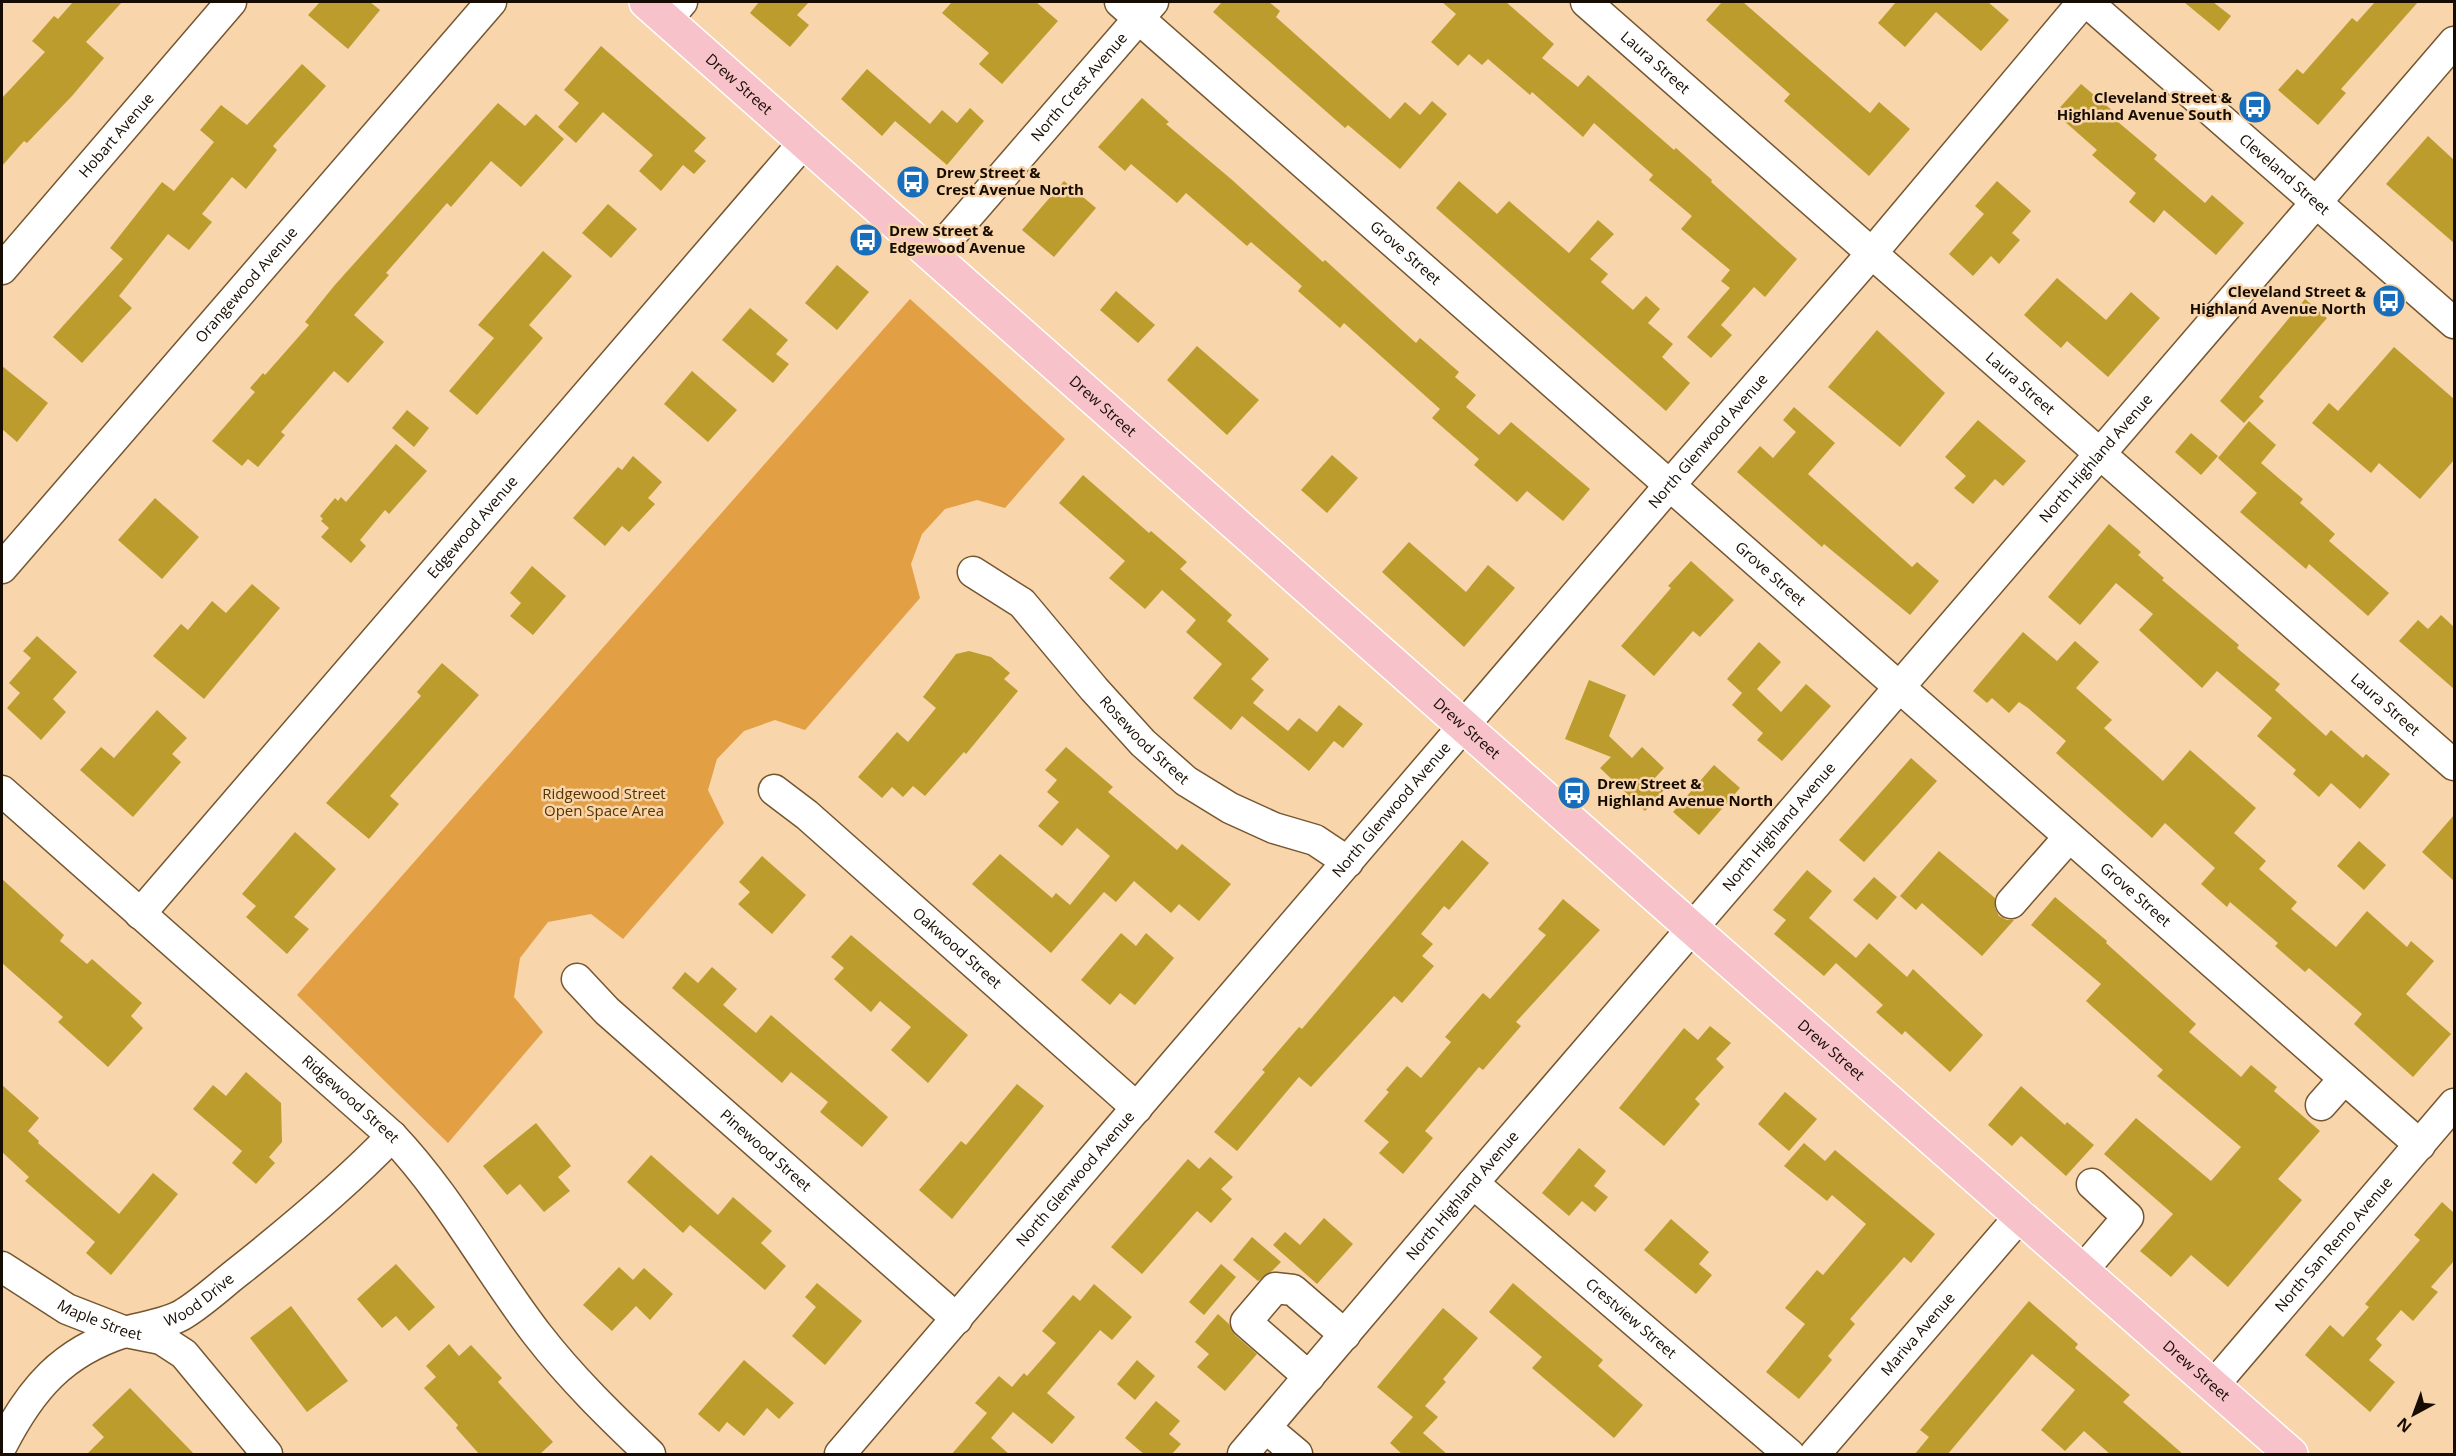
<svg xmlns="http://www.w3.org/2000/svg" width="2456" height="1456" font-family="'Open Sans',sans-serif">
<rect width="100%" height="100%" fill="#f8d5ab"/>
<!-- green -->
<path fill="#e29f44" d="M910 299 1065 439 1005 508 977 500 945 509 922 534 911 564 920 598 805 730 775 720 744 731 717 759 708 790 724 823 623 939 591 914 548 922 520 958 514 997 543 1032 448 1143 297 995Z"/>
<!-- building -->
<g fill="#bd9c2e">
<path d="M73 2H122L86 42 104 58 72 96 27 143 24 141 2 166V98L45 52 32 41 54 16 58 19Z"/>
<path d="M320 2H370L380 10 348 49 308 15Z"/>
<path d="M759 2H809L797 15 809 25 790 47 750 13Z"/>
<path d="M952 2H1036L1058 21 1002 84 979 64 989 53 942 13Z"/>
<path d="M1222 2H1269L1280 11 1276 17 1390 119 1405 102 1420 115 1432 101 1447 114 1400 169 1348 125 1345 128 1213 12Z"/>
<path d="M1442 2H1506L1554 44 1542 58 1578 87 1588 75 1674 150 1676 148 1712 180 1711 182 1797 259 1765 297 1754 287 1721 325 1732 335 1711 358 1687 337 1730 288 1721 281 1730 270 1681 229 1692 216 1649 180 1653 175 1594 123 1583 137 1532 92 1530 95 1488 59 1482 65 1469 54 1458 66 1431 42 1456 14Z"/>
<path d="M1722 2H1743L1870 113 1879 102 1910 129 1869 176 1784 101 1790 94 1706 20Z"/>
<path d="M1896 2H1988L2009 20 1981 51 1936 12 1905 47 1878 23Z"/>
<path d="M2184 2H2213L2231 16 2219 31Z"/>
<path d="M2375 2H2418L2341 89 2346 93 2318 125 2278 90 2297 69 2303 74 2352 18 2357 22Z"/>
<path d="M601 46 706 138 694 151 706 161 694 174 683 165 661 191 639 171 653 155 603 112 576 143 558 127 579 103 564 90Z"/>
<path d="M302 64 326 86 273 146 277 150 246 189 232 177 202 214 212 222 189 250 168 234 119 296 132 308 82 363 53 337 123 259 110 248 162 182 174 191 214 142 200 130 221 105 247 125Z"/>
<path d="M867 69 930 124 942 110 957 123 970 108 984 121 947 165 895 121 882 136 841 99Z"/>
<path d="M2081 84 2114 112 2111 116 2157 155 2154 159 2205 203 2212 195 2244 223 2216 255 2164 210 2154 223 2129 202 2136 193 2092 155 2097 150 2055 113Z"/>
<path d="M1142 98 1169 122 1166 124 1231 179 1323 262 1325 260 1416 343 1420 338 1459 372 1455 377 1476 395 1466 407 1499 435 1511 422 1590 489 1563 521 1527 491 1517 502 1474 465 1479 459 1432 418 1440 409 1344 323 1340 328 1298 291 1302 286 1251 242 1247 246 1186 193 1177 203 1131 164 1125 171 1098 147Z"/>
<path d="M498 103 525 126 536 114 564 139 521 187 491 161 451 207 447 203 386 273 389 275 354 315 384 342 348 383 334 371 281 432 285 435 258 467 248 459 242 466 212 441 255 392 250 388 263 373 265 375 309 325 305 322 334 286Z"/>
<path d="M2428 136 2454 160V243L2386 184Z"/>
<path d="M1064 181 1096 208 1054 257 1022 230Z"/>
<path d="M1459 181 1497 214 1509 201 1569 253 1598 220 1614 234 1590 259 1608 274 1601 282 1633 310 1646 296 1660 309 1648 323 1673 344 1662 357 1690 383 1666 411 1436 208Z"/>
<path d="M1997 181 2031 211 2012 233 2020 240 1999 264 1991 256 1973 276 1949 254 1984 214 1975 206Z"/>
<path d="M608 204 637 229 611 258 582 233Z"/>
<path d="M543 251 572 276 529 325 543 338 477 415 449 391 494 338 478 325Z"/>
<path d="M837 265 869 292 837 330 805 303Z"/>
<path d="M2057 278 2106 320 2131 292 2160 318 2108 377 2067 341 2061 348 2024 315Z"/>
<path d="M1116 291 1155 325 1138 343 1100 310Z"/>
<path d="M2305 299 2327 318 2259 397 2264 401 2244 423 2220 401Z"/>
<path d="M750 308 788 340 776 354 789 364 773 383 722 340Z"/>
<path d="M1877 330 1945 393 1900 447 1828 387Z"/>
<path d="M1197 346 1259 400 1227 435 1167 380Z"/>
<path d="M2394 347 2454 399V460L2420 499 2379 463 2371 473 2312 423 2329 403 2338 411Z"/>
<path d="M2 366 48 403 17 442 2 429Z"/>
<path d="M692 371 737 410 708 442 664 404Z"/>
<path d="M1794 407 1835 443 1808 474 1912 567 1917 562 1939 581 1910 615 1824 544 1822 547 1737 472 1760 446 1773 458 1796 432 1783 420Z"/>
<path d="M407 410 429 428 414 447 392 428Z"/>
<path d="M1978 420 2026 461 2003 486 1995 479 1973 504 1954 488 1966 476 1945 457Z"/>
<path d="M2249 421 2276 445 2261 463 2303 499 2300 503 2335 534 2329 541 2389 593 2368 616 2309 564 2306 569 2240 512 2257 493 2218 458Z"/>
<path d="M2191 433 2218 456 2201 475 2175 452Z"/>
<path d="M396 444 427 471 389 514 385 510 360 540 366 546 351 563 321 537 329 528 321 521 323 519 320 516 335 498 338 501 341 497 346 502Z"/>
<path d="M1332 455 1358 478 1327 513 1301 490Z"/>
<path d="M633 456 662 482 648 498 655 504 629 532 622 526 605 546 573 518 618 467 622 470Z"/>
<path d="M1083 475 1149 533 1151 531 1187 562 1180 569 1232 615 1227 621 1269 659 1251 679 1264 690 1253 703 1288 731 1299 718 1317 732 1339 705 1363 724 1343 748 1334 741 1309 771 1242 716 1231 730 1193 698 1222 664 1186 632 1196 620 1162 590 1145 609 1109 578 1125 561 1059 503Z"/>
<path d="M155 498 199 537 162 579 118 540Z"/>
<path d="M2109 524 2141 552 2138 555 2164 578 2162 580 2239 645 2237 648 2280 684 2275 690 2326 736 2331 730 2363 758 2366 754 2390 774 2360 809 2331 783 2319 797 2293 774 2296 770 2257 736 2272 718 2217 671 2202 688 2139 630 2153 614 2116 583 2080 625 2048 597Z"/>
<path d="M1409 542 1466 592 1488 565 1515 588 1464 647 1382 572Z"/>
<path d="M1691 561 1734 600 1700 637 1693 631 1654 676 1621 646 1671 588 1668 586Z"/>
<path d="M532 566 566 596 533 635 510 616 521 603 510 593Z"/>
<path d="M252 584 280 608 204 699 153 656 181 624 188 630 212 601 226 613Z"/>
<path d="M2441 615 2454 627V689L2399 641 2418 620 2428 629Z"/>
<path d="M2023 632 2057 661 2075 641 2099 662 2076 688 2112 720 2104 728 2163 781 2190 750 2256 808 2234 833 2266 861 2259 869 2297 902 2291 909 2336 947 2367 911 2407 947 2411 941 2434 961 2406 994 2451 1034 2413 1077 2354 1024 2362 1014 2309 968 2305 972 2275 946 2278 943 2230 902 2227 907 2201 884 2215 868 2165 823 2152 838 2056 753 2066 741 2028 708 2019 702 2009 713 1992 698 1987 703 1973 691Z"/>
<path d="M37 636 77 672 53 699 66 712 41 740 7 708 20 693 9 683 31 658 23 651Z"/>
<path d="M1759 642 1781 662 1757 689 1781 712 1806 684 1831 706 1782 761 1757 740 1763 733 1732 705 1742 693 1727 679Z"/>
<path d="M969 651 991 657 1010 673 1004 679 1018 691 966 754 964 752 925 796 913 786 903 797 892 787 882 798 858 777 897 732 908 742 936 708 923 697 956 654Z"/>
<path d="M442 663 479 695 390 796 399 804 369 839 326 803 421 696 417 692Z"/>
<path d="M1589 680 1626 695 1609 736 1632 758 1642 747 1664 768 1654 779 1665 789 1645 811 1600 768 1611 757 1565 739Z"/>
<path d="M157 710 187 738 172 754 181 762 133 817 80 770 101 747 114 758Z"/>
<path d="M1066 747 1113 787 1108 792 1177 850 1182 844 1231 884 1199 921 1179 904 1171 913 1134 881 1116 902 1104 892 1051 953 972 884 1000 854 1052 898 1056 893 1070 905 1110 856 1077 828 1062 846 1038 826 1059 802 1047 792 1057 780 1045 770Z"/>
<path d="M1911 758 1937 781 1864 862 1839 840Z"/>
<path d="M1714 765 1740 788 1699 835 1673 812Z"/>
<path d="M2454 815V881L2422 852Z"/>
<path d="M295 832 336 869 294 917 309 929 287 954 246 917 256 906 242 894Z"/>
<path d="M1462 840 1489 863 1449 910 1444 906 1421 934 1433 944 1422 956 1434 966 1402 1003 1394 996 1311 1087 1299 1077 1237 1151 1214 1132 1265 1072 1262 1070 1299 1027 1302 1029Z"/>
<path d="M2359 841 2386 865 2364 890 2337 866Z"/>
<path d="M1939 851 1995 898V908L1999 916 2007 920H2014L1982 956 1922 903 1916 910 1900 896Z"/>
<path d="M762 856 806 895 772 934 738 904 750 892 739 882Z"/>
<path d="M1807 870 1832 891 1809 918 1856 958 1869 943 1907 977 1913 969 1983 1035 1950 1072 1905 1031 1902 1035 1876 1012 1883 1005 1836 963 1824 976 1774 934 1786 920 1773 910Z"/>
<path d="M1874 877 1897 897 1877 920 1853 900Z"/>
<path d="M2 879 64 935 60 941 87 964 92 959 142 1003 131 1016 143 1028 108 1067 58 1022 63 1017 2 963Z"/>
<path d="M2055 897 2107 941 2106 943 2196 1024 2189 1032 2241 1077 2251 1065 2277 1087 2274 1091 2320 1131 2278 1179 2302 1200 2228 1287 2191 1255 2171 1277 2140 1251 2173 1214 2104 1154 2136 1118 2211 1181 2241 1147 2157 1076 2163 1070 2086 1001 2101 984 2031 925Z"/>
<path d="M1563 899 1600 930 1516 1022 1521 1026 1483 1070 1479 1067 1425 1131 1433 1138 1403 1174 1379 1153 1389 1142 1364 1121 1389 1092 1386 1090 1407 1066 1421 1078 1451 1042 1445 1037 1483 993 1490 999 1546 935 1538 929Z"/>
<path d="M1121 933 1136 946 1146 933 1174 958 1135 1005 1120 993 1110 1005 1081 980Z"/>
<path d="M851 935 968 1035 928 1083 891 1050 911 1027 880 1001 871 1012 834 979 844 968 831 957Z"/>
<path d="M712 967 737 989 723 1005 756 1033 771 1015 888 1117 862 1147 820 1112 828 1102 791 1072 782 1083 672 988 685 972 698 983Z"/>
<path d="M1710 1026 1731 1043 1716 1059 1724 1067 1695 1099 1700 1104 1664 1146 1619 1108 1684 1028 1698 1040Z"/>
<path d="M246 1072 281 1103 282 1142 269 1157 275 1163 256 1184 232 1163 242 1151 193 1109 213 1085 226 1096Z"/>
<path d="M1017 1084 1044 1106 952 1219 919 1190 961 1141 966 1145Z"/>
<path d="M2 1085 39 1118 28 1131 39 1141 38 1143 119 1214 153 1173 178 1194 111 1275 86 1253 95 1242 25 1181 29 1177 2 1152Z"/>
<path d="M2021 1086 2065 1125 2067 1122 2094 1145 2066 1176 2021 1136 2012 1146 1988 1125Z"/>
<path d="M1785 1092 1817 1119 1789 1151 1758 1124Z"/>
<path d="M536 1123 571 1166 558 1177 570 1191 544 1212 520 1184 507 1195 483 1166Z"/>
<path d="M1804 1143 1825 1161 1835 1150 1935 1234 1911 1263 1904 1257 1850 1319 1855 1324 1828 1356 1832 1360 1799 1399 1766 1372 1805 1324 1785 1308 1817 1270 1823 1275 1866 1224 1832 1195 1827 1201 1784 1166Z"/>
<path d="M1579 1148 1606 1171 1594 1186 1608 1197 1595 1212 1582 1201 1569 1216 1542 1193Z"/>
<path d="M651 1155 718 1215 733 1197 772 1231 761 1243 786 1266 765 1290 690 1225 683 1233 627 1182Z"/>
<path d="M1210 1157 1233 1177 1221 1189 1232 1199 1211 1223 1197 1211 1142 1274 1111 1247 1188 1159 1199 1169Z"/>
<path d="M2442 1202 2454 1213V1261L2431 1287 2438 1292 2413 1321 2401 1310 2376 1339 2382 1345 2369 1360 2395 1382 2370 1412 2305 1355 2330 1325 2343 1337 2369 1307 2365 1304 2420 1240 2414 1235Z"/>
<path d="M1324 1218 1353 1244 1317 1284 1273 1245 1285 1232 1300 1245Z"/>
<path d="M1671 1219 1709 1252 1699 1264 1712 1275 1696 1294 1644 1250Z"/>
<path d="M1252 1237 1281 1262 1272 1271 1258 1281 1233 1260Z"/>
<path d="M396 1264 435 1307 409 1331 396 1316 382 1328 357 1299Z"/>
<path d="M1221 1264 1236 1277 1204 1315 1189 1302Z"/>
<path d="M619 1267 633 1280 644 1268 673 1294 650 1320 636 1306 612 1331 583 1305Z"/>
<path d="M817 1283 862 1321 825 1365 792 1336 816 1307 805 1297Z"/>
<path d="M1513 1283 1603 1360 1598 1366 1643 1405 1614 1438 1532 1368 1542 1357 1489 1312Z"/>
<path d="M1094 1284 1132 1317 1112 1340 1100 1330 1047 1393 1075 1417 1052 1444 1013 1412 991 1438 1010 1455H951L987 1413 975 1403 999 1376 1012 1387 1024 1373 1027 1376 1056 1343 1042 1331 1073 1295 1080 1301Z"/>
<path d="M2029 1301 2078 1344 2075 1348 2130 1395 2123 1402 2184 1455H2111L2084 1431 2065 1451 2041 1430 2075 1390 2032 1354 1947 1455H1914L1929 1437 1920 1430Z"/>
<path d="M291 1306 348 1381 307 1412 250 1338Z"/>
<path d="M1443 1308 1478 1338 1443 1379 1446 1382 1425 1406 1438 1417 1423 1433 1448 1455H1403L1390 1443 1413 1417 1377 1387Z"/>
<path d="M1218 1314 1229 1324 1235 1335 1257 1354 1225 1391 1197 1367 1209 1354 1195 1342Z"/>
<path d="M449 1344 459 1356 471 1345 502 1378 498 1382 553 1442 539 1455H480L456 1428 458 1425 424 1388 436 1377 426 1366Z"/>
<path d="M744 1360 794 1403 779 1419 767 1408 744 1436 727 1422 719 1432 698 1414Z"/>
<path d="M1137 1360 1155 1376 1135 1400 1117 1384Z"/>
<path d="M130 1388 165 1424 195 1455H86L104 1437 92 1425Z"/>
<path d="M1156 1401 1180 1421 1169 1434 1181 1444 1171 1455H1145L1125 1438Z"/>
</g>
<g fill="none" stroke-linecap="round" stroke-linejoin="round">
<defs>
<g id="minor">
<path id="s1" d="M1120 2 2420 1145"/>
<path id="s2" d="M1586 2 2454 765"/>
<path id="s3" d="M2087 2 2454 323"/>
<path d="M667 20 682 2"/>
<path id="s4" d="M934 255 1153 2"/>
<path id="s5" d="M2 269 231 2"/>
<path id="s6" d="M2 568 491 2"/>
<path id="s7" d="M973 572 1022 603 1094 689 1143 743 1186 781 1230 808 1274 828 1315 840 1348 862"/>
<path id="s8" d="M774 790 807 815 1137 1108"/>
<path id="s9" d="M2 791 392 1136C449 1196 487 1269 537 1334 571 1378 610 1416 650 1454"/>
<path d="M2011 903 2069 837"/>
<path id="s10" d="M140 914 805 141"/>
<path id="s11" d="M577 979 607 1011 957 1319"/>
<path d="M2321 1105 2344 1079"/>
<path id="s12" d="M1473 1183 1789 1454"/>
<path id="s13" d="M2 1267 67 1309 126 1332 161 1339 184 1354 267 1454"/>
<path d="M2083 1270 2128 1217 2092 1184"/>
<path d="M1309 1377 1246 1322 1275 1288 1293 1290 1345 1335"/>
<path id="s14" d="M2213 1386 2454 1104"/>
<path d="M1266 1428 1297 1454"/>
<path id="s15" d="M2 1445C31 1389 62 1352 125 1332 142 1327 171 1323 185 1313 204 1301 221 1285 239 1271 292 1229 345 1185 392 1136"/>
<path id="s16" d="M840 1454 1669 486 1872 253 2083 2"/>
<path id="s17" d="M1243 1454 1473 1183 2454 42"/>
<path id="s18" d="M1815 1454 2021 1215"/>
</g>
<g id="major">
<path id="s19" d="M646 2 1693 929 2291 1454"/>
</g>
</defs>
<!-- minor casing -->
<use href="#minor" stroke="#755630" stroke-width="33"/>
<!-- major casing -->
<use href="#major" stroke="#fff" stroke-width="36"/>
<!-- minor -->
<use href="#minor" stroke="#fff" stroke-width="30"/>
<!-- major -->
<use href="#major" stroke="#f7c2c9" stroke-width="33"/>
</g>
<!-- icons -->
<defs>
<symbol id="bus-disc" viewBox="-11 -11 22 22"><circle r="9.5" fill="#186ebb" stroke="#f8d5ab"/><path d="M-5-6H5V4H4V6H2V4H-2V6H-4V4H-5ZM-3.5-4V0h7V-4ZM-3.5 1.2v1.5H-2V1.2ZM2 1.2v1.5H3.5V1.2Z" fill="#fff"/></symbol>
</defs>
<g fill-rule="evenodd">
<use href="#bus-disc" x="2236" y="88" width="38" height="38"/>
<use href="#bus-disc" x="894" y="163" width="38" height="38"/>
<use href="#bus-disc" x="847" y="221" width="38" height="38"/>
<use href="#bus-disc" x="2370" y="282" width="38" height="38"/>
<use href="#bus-disc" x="1555" y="774" width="38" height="38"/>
</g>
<g text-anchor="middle" stroke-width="5" stroke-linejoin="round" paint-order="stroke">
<!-- street labels -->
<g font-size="15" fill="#170c01" stroke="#f8d5ab">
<text dy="5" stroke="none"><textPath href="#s2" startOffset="92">Laura Street</textPath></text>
<text dy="5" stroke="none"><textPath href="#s19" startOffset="124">Drew Street</textPath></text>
<text dy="5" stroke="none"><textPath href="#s4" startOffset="222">North Crest Avenue</textPath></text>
<text dy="5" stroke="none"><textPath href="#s5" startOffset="176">Hobart Avenue</textPath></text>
<text dy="5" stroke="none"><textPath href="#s3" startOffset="262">Cleveland Street</textPath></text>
<text dy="5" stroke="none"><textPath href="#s1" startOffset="380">Grove Street</textPath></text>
<text dy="5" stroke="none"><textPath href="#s6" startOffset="374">Orangewood Avenue</textPath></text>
<text dy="5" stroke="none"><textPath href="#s2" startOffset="578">Laura Street</textPath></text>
<text dy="5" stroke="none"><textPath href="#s19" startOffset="610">Drew Street</textPath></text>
<text dy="5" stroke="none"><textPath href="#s16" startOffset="1334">North Glenwood Avenue</textPath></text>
<text dy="5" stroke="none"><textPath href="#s17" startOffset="1311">North Highland Avenue</textPath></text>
<text dy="5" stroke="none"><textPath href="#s10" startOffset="510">Edgewood Avenue</textPath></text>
<text dy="5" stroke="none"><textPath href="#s1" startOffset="866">Grove Street</textPath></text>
<text dy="5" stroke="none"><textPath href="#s2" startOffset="1064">Laura Street</textPath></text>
<text dy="5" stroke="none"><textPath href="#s19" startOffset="1096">Drew Street</textPath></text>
<text dy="5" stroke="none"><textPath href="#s7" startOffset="242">Rosewood Street</textPath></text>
<text dy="5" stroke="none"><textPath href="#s16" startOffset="848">North Glenwood Avenue</textPath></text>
<text dy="5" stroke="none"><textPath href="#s17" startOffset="825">North Highland Avenue</textPath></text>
<text dy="5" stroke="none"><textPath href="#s1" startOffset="1352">Grove Street</textPath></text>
<text dy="5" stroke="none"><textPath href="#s8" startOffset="242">Oakwood Street</textPath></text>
<text dy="5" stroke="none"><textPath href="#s19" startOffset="1582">Drew Street</textPath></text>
<text dy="5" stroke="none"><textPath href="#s9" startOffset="465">Ridgewood Street</textPath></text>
<text dy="5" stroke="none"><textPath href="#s11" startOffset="255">Pinewood Street</textPath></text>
<text dy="5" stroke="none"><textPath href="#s16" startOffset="362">North Glenwood Avenue</textPath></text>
<text dy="5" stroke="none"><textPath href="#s17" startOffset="339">North Highland Avenue</textPath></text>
<text dy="5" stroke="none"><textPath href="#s14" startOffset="186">North San Remo Avenue</textPath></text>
<text dy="5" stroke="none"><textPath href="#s15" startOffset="254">Wood Drive</textPath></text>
<text dy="5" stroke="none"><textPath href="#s13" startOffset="112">Maple Street</textPath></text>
<text dy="5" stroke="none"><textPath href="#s12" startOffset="208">Crestview Street</textPath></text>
<text dy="5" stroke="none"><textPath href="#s18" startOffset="158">Mariva Avenue</textPath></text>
<text dy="5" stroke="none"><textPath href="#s19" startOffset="2068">Drew Street</textPath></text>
</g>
<!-- poi labels -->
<g font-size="15" font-weight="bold" fill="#170c01" stroke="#f8d5ab" text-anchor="start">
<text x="2232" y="103" text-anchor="end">Cleveland Street &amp;<tspan x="2232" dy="17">Highland Avenue South</tspan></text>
<text x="936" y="178">Drew Street &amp;<tspan x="936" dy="17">Crest Avenue North</tspan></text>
<text x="889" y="236">Drew Street &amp;<tspan x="889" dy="17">Edgewood Avenue</tspan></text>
<text x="2366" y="297" text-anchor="end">Cleveland Street &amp;<tspan x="2366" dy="17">Highland Avenue North</tspan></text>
<text x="1597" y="789">Drew Street &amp;<tspan x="1597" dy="17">Highland Avenue North</tspan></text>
</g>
<!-- park labels -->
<g font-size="15" fill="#543400" stroke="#f8d5ab">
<text x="604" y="799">Ridgewood Street<tspan x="604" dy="17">Open Space Area</tspan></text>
</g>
</g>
<!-- border -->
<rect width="2456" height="1456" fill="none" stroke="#170c01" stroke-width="6"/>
<!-- north arrow -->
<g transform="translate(2414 1414) rotate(221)" stroke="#f8d5ab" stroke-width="4.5" paint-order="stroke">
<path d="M0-4.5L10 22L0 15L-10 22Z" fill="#170c01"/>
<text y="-9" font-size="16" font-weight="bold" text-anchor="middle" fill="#170c01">N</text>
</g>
</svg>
